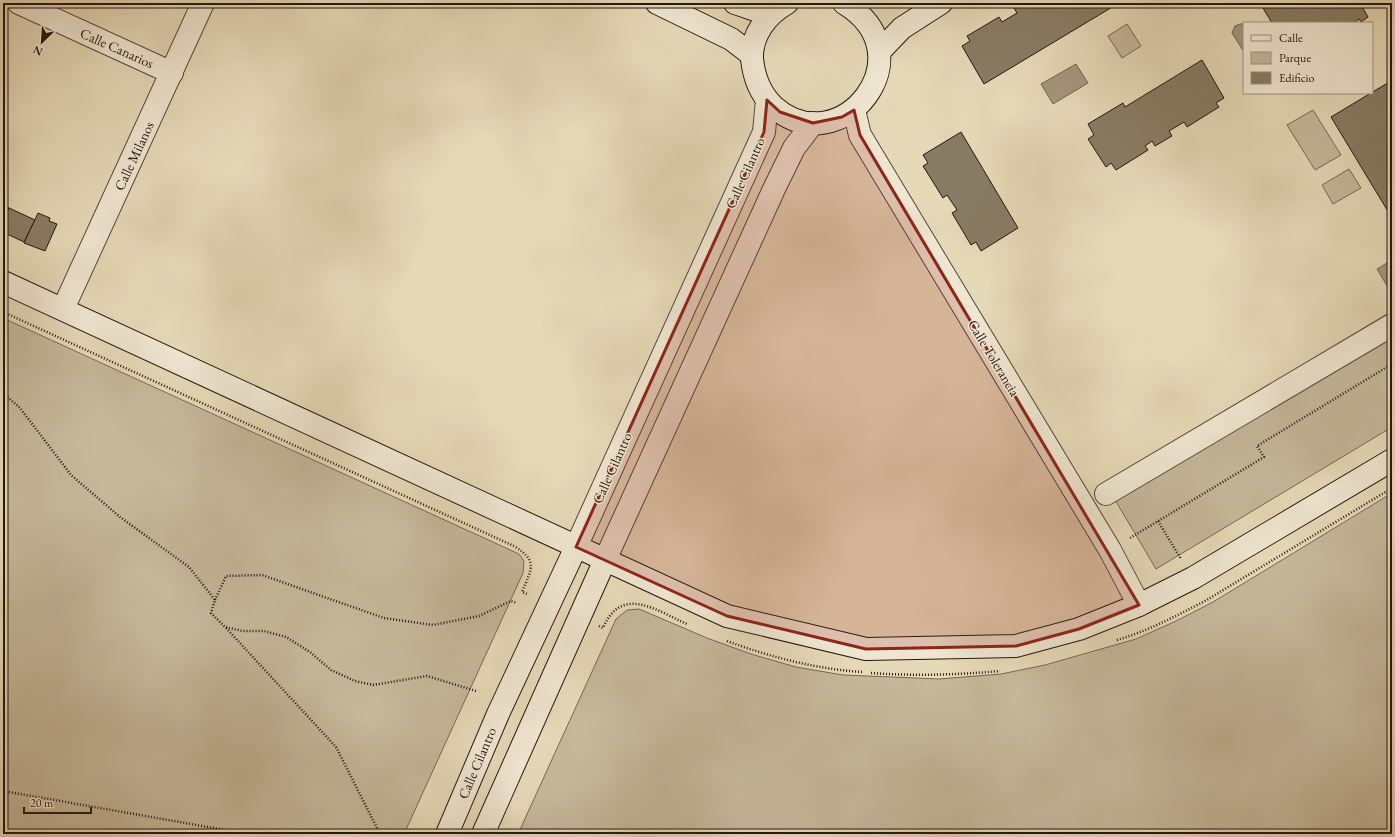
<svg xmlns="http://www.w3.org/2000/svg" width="1395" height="837" font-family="'EB Garamond',serif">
<rect width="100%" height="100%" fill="#e6d9b8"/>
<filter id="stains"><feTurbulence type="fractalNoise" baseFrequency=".005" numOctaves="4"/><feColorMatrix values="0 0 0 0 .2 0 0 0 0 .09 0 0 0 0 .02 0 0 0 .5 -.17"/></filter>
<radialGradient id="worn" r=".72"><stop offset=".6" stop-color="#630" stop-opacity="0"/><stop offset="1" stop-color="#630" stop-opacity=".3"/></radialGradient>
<!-- green -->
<g fill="#c5b89b" stroke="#746854">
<path d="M1127 24 1141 46 1122 58 1108 36Z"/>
<path d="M1313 110 1341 155 1315 170 1287 125Z"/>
<path d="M1349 169 1361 188 1333 204 1322 185Z"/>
<path d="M1392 311V427L1156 569 1105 483Z"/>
<path d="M3 318 519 554 524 561 523 573 404 834H25L3 829Z"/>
<path d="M1392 493V834H518L616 619 627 610 639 609 707 638 751 654 796 667 843 675 939 679 1001 674 1045 665 1136 639 1176 621 1213 602Z"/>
</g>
<!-- water -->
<g fill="#a4977e" stroke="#706450">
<path d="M1240 24H1244V52L1232 33 1235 26Z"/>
<path d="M1076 64 1088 83 1053 104 1041 84Z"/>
<path d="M1392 260V294L1377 269Z"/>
</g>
<!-- building -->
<g fill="#887c65" stroke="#23180c">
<path d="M1022 3H1119L984 84 962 46 970 41 967 36 999 17 1002 22 1017 13 1014 8Z"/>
<path d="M1260 3H1360L1368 17 1361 22 1359 19 1353 23H1272Z"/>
<path d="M1202 60 1224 98 1216 103 1219 107 1187 127 1184 122 1169 131 1172 136 1155 146 1152 141 1145 146 1148 150 1116 170 1111 163 1106 167 1088 139 1094 135 1088 124 1123 103 1125 107Z"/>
<path d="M1391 81 1392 82V218L1331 117Z"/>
<path d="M961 132 1018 228 981 251 976 242 971 245 952 213 957 210 947 195 943 198 923 166 928 163 923 155Z"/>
<path d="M3 205 9 208 3 221Z"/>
<path d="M9 208 35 220 24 242 7 234 6 236 3 234V221Z"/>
<path d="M38 213 50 218 49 221 57 224 45 251 24 243Z"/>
</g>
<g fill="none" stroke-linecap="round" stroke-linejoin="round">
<defs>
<g id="street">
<path d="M19 3 172 73"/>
<path d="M854 110 860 135 1110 550 1139 605"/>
<path d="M63 309 203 3"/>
<path d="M1106 494 1392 325"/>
<path d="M576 547 764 132 767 100"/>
<path d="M605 560 774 189 794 148 813 123"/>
</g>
<g id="secondary">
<path d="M657 3 731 39 752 55"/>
<path d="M735 3 770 15"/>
<path d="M787 3C767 14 751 35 752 59 754 78 760 94 774 107 840 165 930 55 844 3"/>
<path d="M879 52 902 28 941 3"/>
<path d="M3 282 727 616 866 649 1016 646 1079 629 1139 605 1193 578 1392 460"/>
<path d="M447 834 498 714 576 547"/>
<path d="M483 834 605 560"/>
</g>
</defs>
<!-- street casing -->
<use href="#street" stroke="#544837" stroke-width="24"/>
<!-- secondary casing -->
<use href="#secondary" stroke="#23180c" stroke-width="24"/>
<!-- path -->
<g stroke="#23180c" stroke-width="2.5" stroke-dasharray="1 2" stroke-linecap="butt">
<path d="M3 312 514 546C538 561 532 568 522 592L527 594"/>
<path d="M3 393 20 408 71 475 120 517 189 567 215 600 211 613 225 627 243 631H264L286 637 310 652 331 670 355 681 373 685 427 676 476 691"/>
<path d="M1158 521 1181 559"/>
<path d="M1130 538 1264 457 1257 446 1392 364"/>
<path d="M215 600 226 576 262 575 384 618 433 625 479 616 511 601 517 603"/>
<path d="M599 626 603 628C622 584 657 611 687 624"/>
<path d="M226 628 336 747 380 834"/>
<path d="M1117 640C1148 631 1176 616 1205 601L1392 488"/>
<path d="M727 641C770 657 816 669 862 672"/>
<path d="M871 673C914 676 956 675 1000 671"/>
<path d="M3 791 248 834"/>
</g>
<!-- street -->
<use href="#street" stroke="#efe6d1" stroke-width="22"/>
<!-- secondary -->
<use href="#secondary" stroke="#efe6d1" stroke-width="22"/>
</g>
<!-- marked area -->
<path fill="#8f2418" fill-opacity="0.2" stroke="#8f2418" stroke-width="3" stroke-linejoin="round" d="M767 100 780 112 813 123 842 117 854 110 860 135 1139 605 1079 629 1016 646 866 649 727 616 576 547 764 132Z"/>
<g text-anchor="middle" stroke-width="3" stroke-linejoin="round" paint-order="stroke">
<!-- street labels -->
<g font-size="14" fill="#23180c" stroke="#efe6d1">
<text transform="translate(117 48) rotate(24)" y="5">Calle Canarios</text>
<text transform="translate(134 156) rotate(-65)" y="5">Calle Milanos</text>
<text transform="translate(745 173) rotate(-66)" y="5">Calle Cilantro</text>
<text transform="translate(994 358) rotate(59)" y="5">Calle Tolerancia</text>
<text transform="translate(612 468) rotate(-66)" y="5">Calle Cilantro</text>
<text transform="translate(477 763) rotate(-67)" y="5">Calle Cilantro</text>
</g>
</g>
<!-- margin -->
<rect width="1395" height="837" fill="none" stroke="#e6d9b8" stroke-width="16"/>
<rect x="4" y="4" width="1387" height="829" fill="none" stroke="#23180c" stroke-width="2"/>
<rect x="8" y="8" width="1379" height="821" fill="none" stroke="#23180c"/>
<!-- legend -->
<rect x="1243" y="22" width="130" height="72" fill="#efe6d1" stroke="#9d9482"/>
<rect x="1251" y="35" width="20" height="6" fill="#efe6d1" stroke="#9d9482"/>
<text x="1279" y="42" font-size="12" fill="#23180c">Calle</text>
<rect x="1251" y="52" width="20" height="12" fill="#c5b89b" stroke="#9d9482"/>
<text x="1279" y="62" font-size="12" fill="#23180c">Parque</text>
<rect x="1251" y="72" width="20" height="12" fill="#887c65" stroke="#9d9482"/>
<text x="1279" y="82" font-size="12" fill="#23180c">Edificio</text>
<!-- north arrow -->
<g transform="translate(42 42) rotate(205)" stroke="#efe6d1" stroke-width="3" paint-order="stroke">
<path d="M0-3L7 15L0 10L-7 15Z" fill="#23180c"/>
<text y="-6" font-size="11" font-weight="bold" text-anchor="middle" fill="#23180c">N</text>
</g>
<!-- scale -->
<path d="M24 807v6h67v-6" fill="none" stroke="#23180c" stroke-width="2"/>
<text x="30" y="807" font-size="12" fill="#23180c" stroke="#efe6d1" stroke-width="3" paint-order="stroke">20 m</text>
<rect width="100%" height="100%" filter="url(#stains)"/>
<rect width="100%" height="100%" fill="url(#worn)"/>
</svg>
